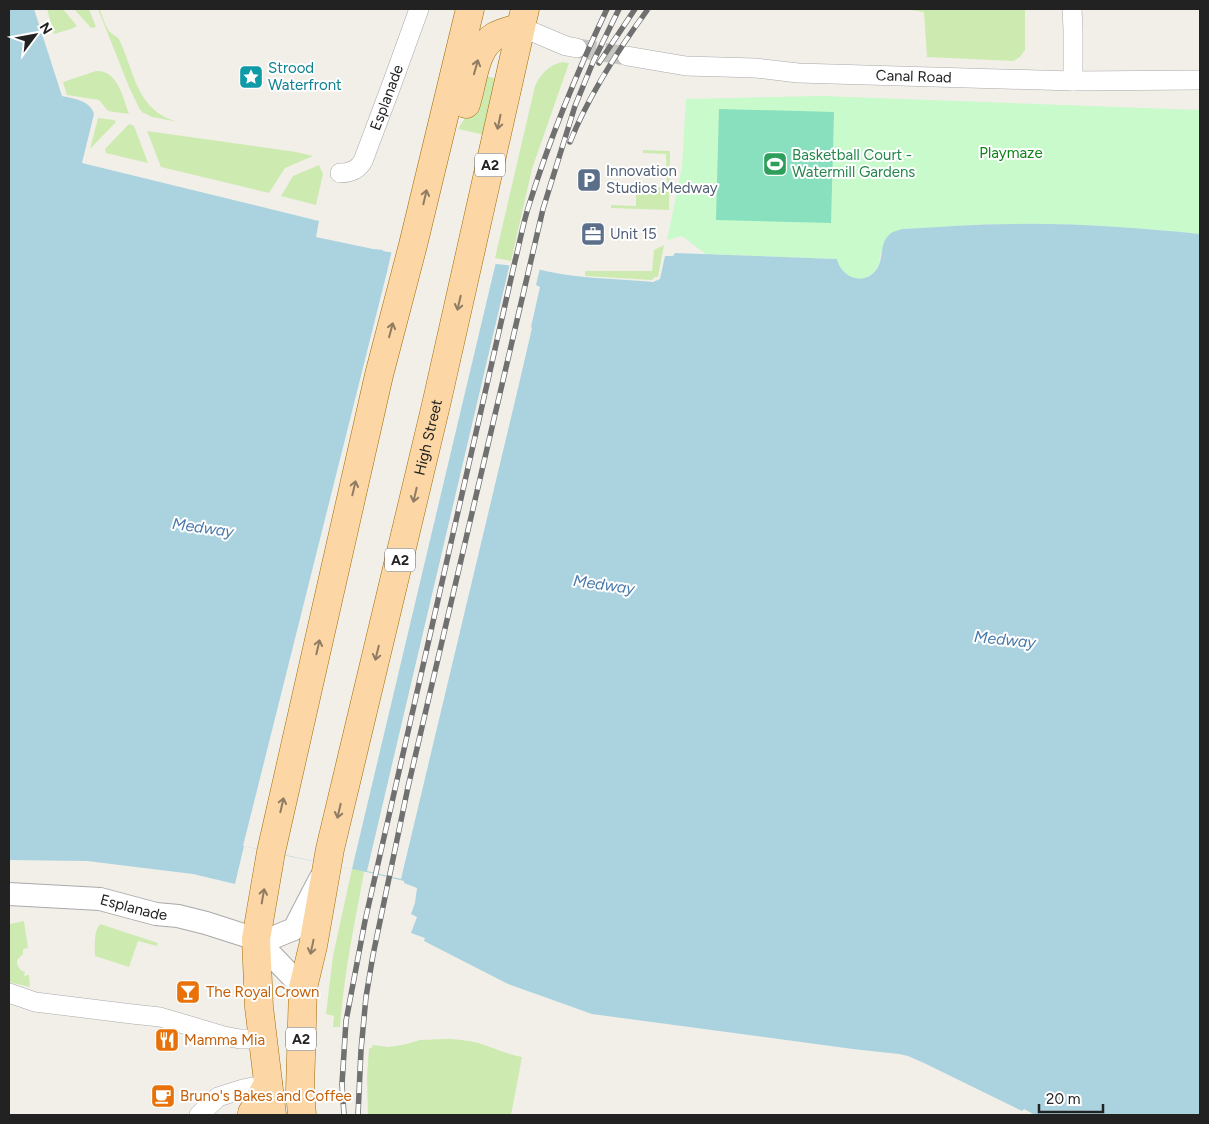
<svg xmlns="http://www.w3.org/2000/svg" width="1209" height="1124" font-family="Figtree,sans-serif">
<rect width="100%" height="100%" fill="#f2efe9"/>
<!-- grass -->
<g fill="#cdebb0">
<path d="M47 9H63L77 26 71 29 54 34Z"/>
<path d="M74 9H89L96 27 91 28Z"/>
<path d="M98 9H100C102 15 105 26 109 31 112 35 118 36 120 41 136 77 138 115 184 123L152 117 142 112 139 108 129 87Z"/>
<path d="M904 9H1025V50L1020 57 1013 61 927 57 924 12Z"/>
<path d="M562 62 569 63 532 169 511 261 495 258 535 86C540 74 549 65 562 62Z"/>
<path d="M96 71C118 70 123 98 129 114L108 111 99 100 67 95 63 82Z"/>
<path d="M478 74 498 79 485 135 458 129 467 115Z"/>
<path d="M98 118 114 120 116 122 90 149Z"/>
<path d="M129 124 134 126 148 163 106 153 105 149Z"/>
<path d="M147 131 296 152 313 156 285 168 269 193 161 167Z"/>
<path d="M643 150 670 151 669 210 611 208V204V205L636 206V187H667L666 154 643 153Z"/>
<path d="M319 165 323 174 316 205 281 196 293 176Z"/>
<path d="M664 245 658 277H655L652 280 585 276V271H652L654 250Z"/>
<path d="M353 864 365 867C355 921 344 973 340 1027H333L334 1016 326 1014 333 956Z"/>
<path d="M24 921 28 948 23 949V954L17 960C17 966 19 970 25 972L24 976 29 975 30 987 9 982V928L10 924Z"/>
<path d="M100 924 158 943 157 946 138 941 129 967 95 956C95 945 93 933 100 924Z"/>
<path d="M446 1039C460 1039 474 1041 487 1046 499 1050 510 1055 522 1057L511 1115H368L367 1078 369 1048H372V1045L389 1047 407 1044 420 1040Z"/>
</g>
<!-- park -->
<path fill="#c8facc" d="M822 96 1200 110V234C1138 228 1075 223 1013 224 976 224 939 227 902 229 897 234 884 244 882 249 879 256 881 264 875 271 861 287 841 277 837 259L706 254 682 236 667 240 682 167 686 99Z"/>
<!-- pitch -->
<path fill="#88e0be" d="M719 109 834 112 831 223 716 220Z"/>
<!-- water -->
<path fill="#aad3df" d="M9 9H34L62 96C74 99 90 100 94 114L82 163 319 221 316 237 373 249 383 250V251L388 252 533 268C572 279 613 278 653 282L660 279 665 256H673L675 253 837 259C841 277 863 287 876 270 884 260 879 246 888 236 891 232 896 231 902 229 939 227 976 224 1013 224 1075 223 1138 228 1200 234V1115H1035L1024 1109 1022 1111 924 1063 908 1056 899 1054 853 1049 592 1014 508 984 424 941 425 938 411 933 417 917 411 914 415 903 417 888 404 883V881C351 867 297 859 244 846L235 884 193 874 87 861 9 860Z"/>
<!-- pier -->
<g fill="#f2efe9">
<path d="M392 250 496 262 352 869 271 852 243 846 387 272Z"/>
<path d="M510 263 540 268 536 285 540 287 531 327 532 328 519 384 401 879 367 871Z"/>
</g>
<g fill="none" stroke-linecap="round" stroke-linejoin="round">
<!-- minor-tunnel -->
<path stroke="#c8c6c1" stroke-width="19" stroke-dasharray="19 9" stroke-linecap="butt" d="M577 48 627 56"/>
<defs>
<g id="minor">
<path d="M1072 9 1073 29V81"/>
<path d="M521 27 566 46 577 48"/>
<path id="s1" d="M627 56 686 66 756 68 798 73 1073 81 1200 80"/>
<path id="s2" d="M340 173C350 173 358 170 363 161L393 81 419 9"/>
<path d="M9 993 35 1002 132 1014 160 1017 224 1036 240 1039H262"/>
<path d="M199 1115 218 1097 243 1089 268 1084"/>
</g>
<g id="tertiary">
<path id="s3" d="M9 894 100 899 156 914 178 916 206 923 256 939 272 938 294 929 320 879"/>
<path d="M256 939 303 988"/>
</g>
<g id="primary">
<path d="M466 104C473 83 474 49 495 36 502 32 512 30 521 27"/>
<path d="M252 1115V1113L268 1084"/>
<path d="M272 1115 259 1007 256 939 271 852 379 375 413 245 470 9"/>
<path id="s4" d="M302 1115 300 1091 303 988 313 946 330 849 436 405 525 9"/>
</g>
</defs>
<!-- minor casing -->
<use href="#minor" stroke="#a9a9a9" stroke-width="20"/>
<!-- tertiary casing -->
<use href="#tertiary" stroke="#a9a9a9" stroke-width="24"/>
<!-- primary casing -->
<use href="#primary" stroke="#a06b00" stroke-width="29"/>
<!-- minor -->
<use href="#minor" stroke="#fff" stroke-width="19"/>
<!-- tertiary -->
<use href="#tertiary" stroke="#fff" stroke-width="22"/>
<!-- primary -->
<use href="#primary" stroke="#fcd6a4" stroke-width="28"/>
<defs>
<g id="rail">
<path d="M599 63 635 9"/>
<path d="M570 142C589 95 618 50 648 9"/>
<path d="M344 1115 342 1084 346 1021 365 921 515 261C520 242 523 223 529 205 550 138 577 72 607 9"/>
<path d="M358 1115 361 1050 366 997 373 955 408 787 543 209 575 106 593 62 619 9"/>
</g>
</defs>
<!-- rail casing -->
<use href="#rail" stroke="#707070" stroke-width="5.5"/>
<!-- rail -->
<use href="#rail" stroke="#fff" stroke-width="4" stroke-dasharray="11" stroke-linecap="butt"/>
</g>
<!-- one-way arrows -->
<defs><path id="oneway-shaft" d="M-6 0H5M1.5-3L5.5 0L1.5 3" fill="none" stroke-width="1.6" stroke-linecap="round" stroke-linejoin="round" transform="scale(1.25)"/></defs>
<g stroke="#8f7c63">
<use href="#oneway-shaft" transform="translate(476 67) rotate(-74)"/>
<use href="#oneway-shaft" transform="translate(499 122) rotate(102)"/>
<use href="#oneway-shaft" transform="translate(425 197) rotate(-77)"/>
<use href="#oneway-shaft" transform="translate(459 303) rotate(103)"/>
<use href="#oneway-shaft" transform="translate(391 330) rotate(-75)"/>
<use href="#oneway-shaft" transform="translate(354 488) rotate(-77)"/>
<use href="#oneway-shaft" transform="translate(415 495) rotate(103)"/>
<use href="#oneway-shaft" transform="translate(318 647) rotate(-77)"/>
<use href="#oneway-shaft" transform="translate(377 653) rotate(104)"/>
<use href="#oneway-shaft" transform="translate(282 805) rotate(-77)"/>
<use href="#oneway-shaft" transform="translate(339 811) rotate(103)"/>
<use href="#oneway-shaft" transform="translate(263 896) rotate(-80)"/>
<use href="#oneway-shaft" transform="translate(312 947) rotate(102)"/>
</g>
<!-- icons -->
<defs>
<symbol id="sight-square" viewBox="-11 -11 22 22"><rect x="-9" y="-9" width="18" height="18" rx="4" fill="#0f9aa8" stroke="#fff"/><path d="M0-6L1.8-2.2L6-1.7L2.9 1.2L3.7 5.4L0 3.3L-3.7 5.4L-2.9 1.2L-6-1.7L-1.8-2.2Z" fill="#fff"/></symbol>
<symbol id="stadium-square" viewBox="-11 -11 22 22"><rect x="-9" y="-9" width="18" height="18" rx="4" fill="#2e9e5b" stroke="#fff"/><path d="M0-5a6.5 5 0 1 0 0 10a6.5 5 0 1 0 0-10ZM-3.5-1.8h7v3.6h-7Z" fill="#fff"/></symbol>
<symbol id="parking-square" viewBox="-11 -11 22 22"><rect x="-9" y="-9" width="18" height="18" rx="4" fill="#5c6f8a" stroke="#fff"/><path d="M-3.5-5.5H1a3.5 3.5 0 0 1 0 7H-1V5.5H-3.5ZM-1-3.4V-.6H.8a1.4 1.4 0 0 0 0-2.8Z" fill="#fff"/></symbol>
<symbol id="office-square" viewBox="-11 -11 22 22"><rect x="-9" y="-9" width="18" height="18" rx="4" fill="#5c6f8a" stroke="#fff"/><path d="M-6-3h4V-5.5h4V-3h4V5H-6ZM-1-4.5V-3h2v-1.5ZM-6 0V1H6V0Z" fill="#fff"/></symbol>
<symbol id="bar-square" viewBox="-11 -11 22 22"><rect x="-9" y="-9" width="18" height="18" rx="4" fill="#e8710a" stroke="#fff"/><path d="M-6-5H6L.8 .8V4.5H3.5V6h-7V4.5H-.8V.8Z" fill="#fff"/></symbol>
<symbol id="restaurant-square" viewBox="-11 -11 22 22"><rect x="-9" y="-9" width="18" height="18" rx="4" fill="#e8710a" stroke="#fff"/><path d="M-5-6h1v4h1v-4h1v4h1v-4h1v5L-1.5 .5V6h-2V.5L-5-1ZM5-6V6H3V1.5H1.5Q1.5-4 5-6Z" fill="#fff"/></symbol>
<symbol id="cafe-square" viewBox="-11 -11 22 22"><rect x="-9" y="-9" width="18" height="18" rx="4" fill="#e8710a" stroke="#fff"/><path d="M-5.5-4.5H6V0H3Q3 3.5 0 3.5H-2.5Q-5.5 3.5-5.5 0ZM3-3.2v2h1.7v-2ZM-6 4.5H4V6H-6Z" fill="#fff"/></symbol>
</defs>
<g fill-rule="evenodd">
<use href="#sight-square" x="237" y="63" width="28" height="28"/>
<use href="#stadium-square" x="761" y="150" width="28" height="28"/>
<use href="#parking-square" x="575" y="166" width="28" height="28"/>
<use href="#office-square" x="579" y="220" width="28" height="28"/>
<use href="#bar-square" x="174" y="978" width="28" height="28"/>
<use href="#restaurant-square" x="153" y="1026" width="28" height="28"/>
<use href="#cafe-square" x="149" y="1082" width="28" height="28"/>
</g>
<g text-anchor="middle" stroke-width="4" stroke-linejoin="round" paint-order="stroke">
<!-- shield labels -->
<g fill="#fff" stroke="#646464" stroke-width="1">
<rect x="475" y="153.5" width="30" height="23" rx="4"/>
<rect x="385" y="548.5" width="30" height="23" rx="4"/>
<rect x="286" y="1027.5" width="30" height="23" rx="4"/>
</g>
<g font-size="14" font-weight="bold" fill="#222">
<text x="490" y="170">A2</text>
<text x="400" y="565">A2</text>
<text x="301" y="1044">A2</text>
</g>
<!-- culture labels -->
<g font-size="15" fill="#0d838f" stroke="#fff" text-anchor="start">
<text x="268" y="73">Strood<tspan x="268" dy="17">Waterfront</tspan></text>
</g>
<!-- street labels -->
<g font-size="15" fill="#222" stroke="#fff">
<text dy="5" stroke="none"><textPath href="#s1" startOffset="288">Canal Road</textPath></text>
<text dy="5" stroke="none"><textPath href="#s2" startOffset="95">Esplanade</textPath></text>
<text dy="5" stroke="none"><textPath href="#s4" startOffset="692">High Street</textPath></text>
<text dy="5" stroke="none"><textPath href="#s3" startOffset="126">Esplanade</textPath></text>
</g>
<!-- park labels -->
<g font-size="15" fill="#0c8416" stroke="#fff">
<text x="1011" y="158">Playmaze</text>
</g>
<!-- leisure labels -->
<g font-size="15" fill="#27864d" stroke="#fff" text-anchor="start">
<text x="792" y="160">Basketball Court -<tspan x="792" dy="17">Watermill Gardens</tspan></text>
</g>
<!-- service labels -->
<g font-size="15" fill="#4e5e75" stroke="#fff" text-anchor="start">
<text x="606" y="176">Innovation<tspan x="606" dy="17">Studios Medway</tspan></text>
<text x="610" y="239">Unit 15</text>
</g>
<!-- food labels -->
<g font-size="15" fill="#c56008" stroke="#fff" text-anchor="start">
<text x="206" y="997">The Royal Crown</text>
<text x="184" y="1045">Mamma Mia</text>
<text x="180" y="1101">Bruno's Bakes and Coffee</text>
</g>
<!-- water labels -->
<g font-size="16" font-style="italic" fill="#4a7aab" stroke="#fff">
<text transform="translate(203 527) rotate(8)" y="6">Medway</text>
<text transform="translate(604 584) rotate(8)" y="6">Medway</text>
<text transform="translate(1005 639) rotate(6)" y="6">Medway</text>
</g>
</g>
<!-- border -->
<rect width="1209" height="1124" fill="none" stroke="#222222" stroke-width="20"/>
<!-- north arrow -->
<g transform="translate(35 35) rotate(58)" stroke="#ffffff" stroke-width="4" paint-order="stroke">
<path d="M0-4L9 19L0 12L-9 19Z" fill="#222222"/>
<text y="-8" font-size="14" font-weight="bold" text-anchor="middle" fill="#222222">N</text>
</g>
<!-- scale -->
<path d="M1039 1104v8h64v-8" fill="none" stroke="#222222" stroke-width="2.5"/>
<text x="1046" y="1104" font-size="15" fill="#222222" stroke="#ffffff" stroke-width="4" paint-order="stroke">20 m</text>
</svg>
